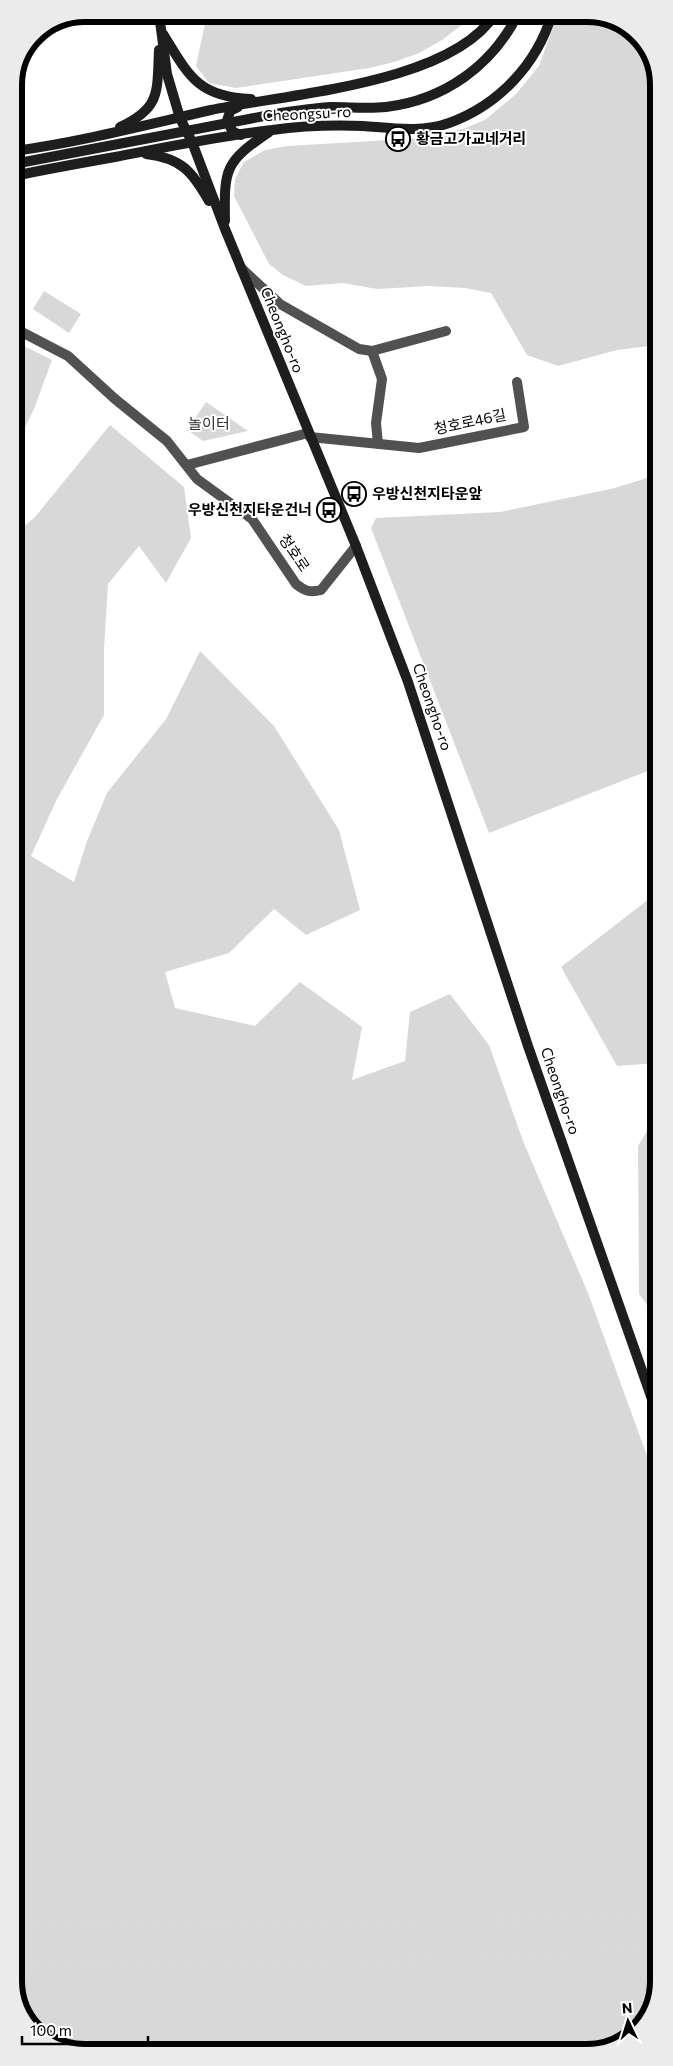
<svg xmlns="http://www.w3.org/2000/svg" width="673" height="2066" font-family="Commissioner,'Noto Sans KR',sans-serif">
<rect width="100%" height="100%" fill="#fff"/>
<!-- green -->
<g fill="#d8d8d8">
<path d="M207 14H384L390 23 435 18 437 14H476L442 40 419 53 394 62 369 68 236 88 209 83 196 66Z"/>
<path d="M558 14H593L635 31 657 67V345L617 350 558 366 527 355 491 293 465 288 429 286 377 289 343 283 306 286 283 275 269 264 234 196 235 179 244 162 265 150 288 146 422 138 463 129 485 120 516 94 539 66Z"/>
<path d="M44 291 81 314 69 333 33 309Z"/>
<path d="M14 341 52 360 34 409 14 450Z"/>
<path d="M206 402 248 431 203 441 187 430Z"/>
<path d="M110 425 184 487 191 538 166 583 139 546 108 584 104 649V715L57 799 31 856 74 882 87 841 107 793 166 719 200 651 274 726 339 830 360 910 306 935 274 909 229 953 165 972 175 1008 255 1026 300 982 362 1027 352 1080 405 1061 410 1012 450 994 489 1045 523 1141 588 1293 659 1489V1981L644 2024 606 2050 80 2052 38 2035 16 1999 14 535 35 517Z"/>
<path d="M657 475 658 767 489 833 371 528 376 518 500 512 611 489Z"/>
<path d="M658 892V1063L617 1066 561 967Z"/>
<path d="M658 1113V1319L639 1294 638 1146Z"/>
</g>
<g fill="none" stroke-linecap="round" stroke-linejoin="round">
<!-- secondary-tunnel -->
<g stroke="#d9d9d9" stroke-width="10" stroke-dasharray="10 5" stroke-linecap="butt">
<path d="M16 1927 659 1917"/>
<path d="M16 1963 359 1961 523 1958 659 1945"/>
</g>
<!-- street -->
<g stroke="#515151" stroke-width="10">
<path d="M241 268 280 304 359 349 372 351 446 331"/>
<path d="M14 328 68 356 115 399 167 441 197 479 252 519 296 584C305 591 310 593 321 590L356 546"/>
<path d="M372 351 382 379 376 423 378 444"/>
<path d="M310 437 419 448 524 427 517 382"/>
<path d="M187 465 308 433"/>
</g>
<!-- secondary -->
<g stroke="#1e1e1e" stroke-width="10">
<path d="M159 14 167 74 180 118 192 142 225 229 356 546 408 682 528 1046 659 1419"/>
<path d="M163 34C189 76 198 97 251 99"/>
<path d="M238 107 230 111 227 121 233 132 241 135"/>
<path d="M275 114C294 111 313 108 332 107 350 107 368 109 386 107 444 100 492 66 518 14"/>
<path d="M120 127C161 108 157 92 159 50"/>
<path d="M14 151C80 142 145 125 211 110 286 94 451 84 495 14"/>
<path d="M146 154C181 158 192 171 209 201"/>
<path d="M14 176C47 169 81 163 115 157 167 147 219 136 272 130 301 126 334 125 363 126 391 128 422 133 449 123 499 105 537 64 552 14"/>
<path d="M225 221C224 168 225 162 269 132"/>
</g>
<!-- secondary-bridge -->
<path stroke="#1e1e1e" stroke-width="10" d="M14 164 275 114"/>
</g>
<!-- icons -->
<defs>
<symbol id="bus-ring" viewBox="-11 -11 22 22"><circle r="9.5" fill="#fff" stroke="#000" stroke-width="1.5"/><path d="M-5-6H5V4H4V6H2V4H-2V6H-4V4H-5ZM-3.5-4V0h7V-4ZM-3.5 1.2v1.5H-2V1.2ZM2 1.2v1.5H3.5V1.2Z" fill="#000"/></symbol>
</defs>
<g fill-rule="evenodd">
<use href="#bus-ring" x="384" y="125" width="28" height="28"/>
<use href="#bus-ring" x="340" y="480" width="28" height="28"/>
<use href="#bus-ring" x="315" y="496" width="28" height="28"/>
</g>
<g text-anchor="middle" stroke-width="4" stroke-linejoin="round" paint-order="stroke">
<!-- street labels -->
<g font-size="15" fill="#000" stroke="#fff">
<text transform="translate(307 114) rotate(-3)" y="5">Cheongsu-ro</text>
<text transform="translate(282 330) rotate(68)" y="5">Cheongho-ro</text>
<text transform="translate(470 422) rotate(-12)" y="5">청호로46길</text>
<text transform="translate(294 553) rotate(56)" y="5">청호로</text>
<text transform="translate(432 707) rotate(71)" y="5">Cheongho-ro</text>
<text transform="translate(560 1091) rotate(71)" y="5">Cheongho-ro</text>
</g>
<!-- poi labels -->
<g font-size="15" font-weight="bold" fill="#000" stroke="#fff" text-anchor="start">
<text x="416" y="144">황금고가교네거리</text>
<text x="372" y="499">우방신천지타운앞</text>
<text x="312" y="515" text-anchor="end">우방신천지타운건너</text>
</g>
<!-- park labels -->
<g font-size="15" fill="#2f2f2f" stroke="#fff">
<text x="209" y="429">놀이터</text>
</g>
</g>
<!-- crop -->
<path d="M0 0H673V2066H0ZM85 22H587A63 63 0 0 1 650 85V1981A63 63 0 0 1 587 2044H85A63 63 0 0 1 22 1981V85A63 63 0 0 1 85 22Z" fill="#ebebeb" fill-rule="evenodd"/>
<path fill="none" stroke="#000" stroke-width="6" d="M85 22H587A63 63 0 0 1 650 85V1981A63 63 0 0 1 587 2044H85A63 63 0 0 1 22 1981V85A63 63 0 0 1 85 22Z"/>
<!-- north arrow -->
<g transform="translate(628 2021) rotate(356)" stroke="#ffffff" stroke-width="4" paint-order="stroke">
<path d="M0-4L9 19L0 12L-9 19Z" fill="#000000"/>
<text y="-8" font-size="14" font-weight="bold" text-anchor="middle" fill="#000000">N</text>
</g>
<!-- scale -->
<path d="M22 2036v8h126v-8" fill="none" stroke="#000000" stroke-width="2.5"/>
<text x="30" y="2036" font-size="15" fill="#000000" stroke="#ffffff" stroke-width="4" paint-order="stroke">100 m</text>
</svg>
